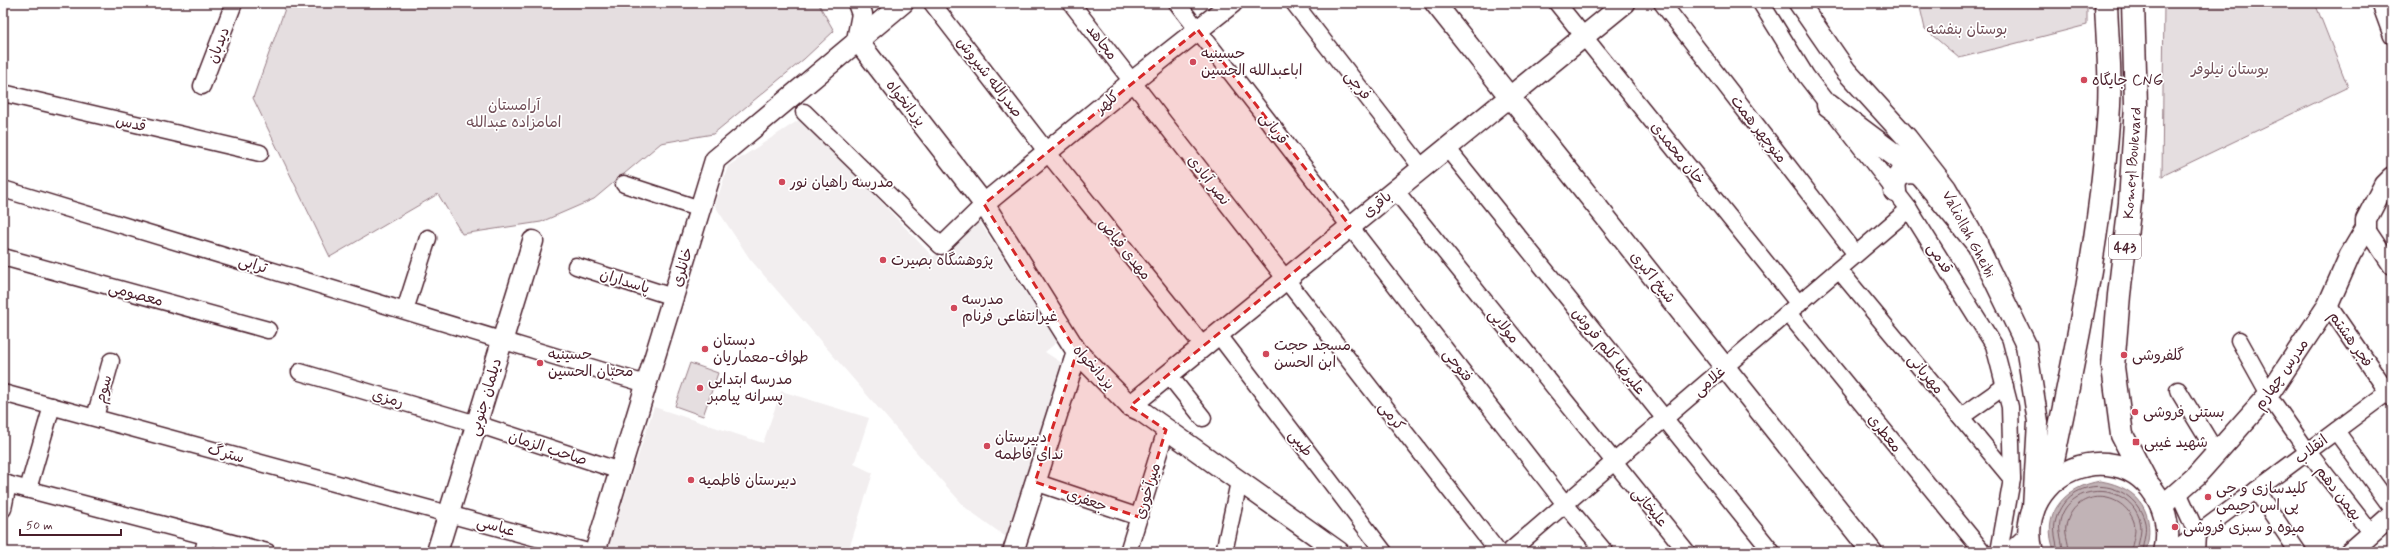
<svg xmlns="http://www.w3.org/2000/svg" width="2395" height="555" font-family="Mynerve,'Playpen Sans Arabic',sans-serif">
<rect width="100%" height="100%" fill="#fff"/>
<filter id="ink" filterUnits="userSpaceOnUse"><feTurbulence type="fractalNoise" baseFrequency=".025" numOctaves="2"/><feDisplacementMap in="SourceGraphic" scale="8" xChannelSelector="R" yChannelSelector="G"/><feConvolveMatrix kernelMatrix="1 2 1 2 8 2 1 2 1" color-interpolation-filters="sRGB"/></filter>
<g filter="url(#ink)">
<!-- built -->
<g fill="#f2eeef">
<path d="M802 118 933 257 978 219 1057 342 1045 352 1062 363 1006 537 966 508 924 461 750 259 715 206 728 166Z"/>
<path d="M781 391 869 418 854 464 873 473 848 552H607L654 407 763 443Z"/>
</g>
<!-- green -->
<g fill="#e5dee0" stroke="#987e86">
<path d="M287 3H818L834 31 804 59 713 134 661 143 594 199 541 222 462 234 438 194 330 257 253 98Z"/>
<path d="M1919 3H2087V25L1959 58 1925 29Z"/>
<path d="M2164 3H2315L2348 87 2162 176Z"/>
<path d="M690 363 718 373 703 416 675 406Z"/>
</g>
<!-- water -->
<path fill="#c1b3b6" stroke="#91787e" d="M2101 481C2140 488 2156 513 2146 552H2055C2039 515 2065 486 2101 481Z"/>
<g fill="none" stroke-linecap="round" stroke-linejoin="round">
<!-- shore -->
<g stroke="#7a5a63" stroke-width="1">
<path d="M2058 552C2057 541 2052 531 2056 519 2069 474 2130 477 2144 519 2148 530 2143 541 2142 552"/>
<path d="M2063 552C2063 541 2058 533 2060 521 2069 481 2130 482 2140 521 2143 532 2138 542 2137 552"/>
<path d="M2069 552C2069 541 2063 532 2067 522 2077 488 2123 490 2134 522 2137 532 2132 542 2131 552"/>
</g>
<defs>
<g id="minor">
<path d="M932 3 1047 152 1203 346"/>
<path d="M1071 3 1498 552"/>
<path d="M1177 3 1565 504 1605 552"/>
<path d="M1294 3 1422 168"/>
<path d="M1557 3 1799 304"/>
<path d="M1662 3 1856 254"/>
<path d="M1761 3 1806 76 1909 209 1994 345 2010 407 2012 479 1999 552"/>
<path d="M2380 3 2392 36"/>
<path d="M202 86 234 3"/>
<path d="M3 93 260 153"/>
<path d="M804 112 941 246 984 204"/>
<path d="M1447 148 1772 552"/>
<path d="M624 184 700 209"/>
<path d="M3 189 646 384"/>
<path d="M1395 190 1687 552"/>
<path d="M2366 228 2392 267"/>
<path d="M3 257 268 330"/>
<path d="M576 266 673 297"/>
<path d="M1839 270 2012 479"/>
<path d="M2328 305 2392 398"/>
<path d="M405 310 428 238"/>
<path d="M1788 313 1983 552"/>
<path d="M1218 334 1384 552"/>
<path d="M2239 340 2269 394"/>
<path d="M300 372 477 424 620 471"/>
<path d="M1168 374 1203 418"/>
<path d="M2178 390 2217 454"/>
<path d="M3 393 588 552"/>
<path d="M2275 405 2308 452 2371 533"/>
<path d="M95 417 111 361"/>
<path d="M1961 417 2005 386"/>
<path d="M2336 431 2392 508"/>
<path d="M1035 482 1139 517"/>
<path d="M3 483 267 552"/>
<path d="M28 489 52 406"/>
<path d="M2256 490 2298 552"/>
<path d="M2178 492 2197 534 2196 552"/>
<path d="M3 509 8 484"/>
<path d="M203 552 207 536"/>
<path d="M1128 552 1166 430"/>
<path d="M1224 552 1239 482"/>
<path d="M1509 552 1909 209"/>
<path d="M2173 552 2392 389"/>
</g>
<g id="tertiary">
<path d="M1435 3 1872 552"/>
<path d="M1799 3 1846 71 1907 138 1946 188 1970 230 2026 345 2038 422 2033 507"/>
<path d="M857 40 984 204 1077 352 1130 406 1141 411 1339 552"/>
<path d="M857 40 862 14 858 3"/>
<path d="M984 204 1132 82 1232 3"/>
<path d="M1130 406 1625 3"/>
<path d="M2162 506 2196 476 2269 394 2328 305 2350 255 2366 228V220L2384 185 2392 177"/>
<path d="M437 552 533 241"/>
<path d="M595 552 715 160 903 3"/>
<path d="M1013 552 1077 352"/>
<path d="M2350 552 2392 515"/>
</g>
<g id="secondary">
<path d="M1828 105 1920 174 1976 242"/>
<path d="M1895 191C1892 175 1906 169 1920 174"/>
</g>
<g id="primary">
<path d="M2133 3 2136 105 2130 203 2119 295 2113 367 2122 435 2147 483"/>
<path d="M2048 484C2074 359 2102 233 2109 106 2111 72 2107 37 2106 3"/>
<path d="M2013 552 2029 537"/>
<path d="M2032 552C2018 504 2058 460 2107 464 2150 468 2175 513 2165 552"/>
</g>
</defs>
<!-- minor casing -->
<use href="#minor" stroke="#4a1f2b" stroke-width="19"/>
<!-- tertiary casing -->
<use href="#tertiary" stroke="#4a1f2b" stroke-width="23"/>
<!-- secondary casing -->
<use href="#secondary" stroke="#4a1f2b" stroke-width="25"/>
<!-- primary casing -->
<use href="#primary" stroke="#4a1f2b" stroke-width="25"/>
<!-- minor -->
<use href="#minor" stroke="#fff" stroke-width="16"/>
<!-- tertiary -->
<use href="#tertiary" stroke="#fff" stroke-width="20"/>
<!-- secondary -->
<use href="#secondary" stroke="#fff" stroke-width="22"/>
<!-- primary -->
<use href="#primary" stroke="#fff" stroke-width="22"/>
</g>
</g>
<!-- marked area -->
<path fill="#d62828" fill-opacity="0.2" stroke="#d62828" stroke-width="3" stroke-dasharray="8 5" stroke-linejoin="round" d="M1198 30 1350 226 1130 406 1166 430 1139 517 1035 482 1077 352 984 204Z"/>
<!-- markers -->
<g fill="#d1495b" stroke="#fff" stroke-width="1.5">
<circle cx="1193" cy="62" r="4"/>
<circle cx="2084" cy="80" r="4"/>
<circle cx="782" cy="182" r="4"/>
<circle cx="883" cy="260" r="4"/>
<circle cx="954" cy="308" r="4"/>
<circle cx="705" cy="349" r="4"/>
<circle cx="1266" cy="354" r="4"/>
<circle cx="2124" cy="355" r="4"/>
<circle cx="540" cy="363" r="4"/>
<circle cx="700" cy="388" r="4"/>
<circle cx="2135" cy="412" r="4"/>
<rect x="2132" y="438" width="8" height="8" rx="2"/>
<circle cx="987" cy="446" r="4"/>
<circle cx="691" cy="480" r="4"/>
<circle cx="2208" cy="497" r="4"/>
<circle cx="2175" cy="527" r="4"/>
</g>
<g text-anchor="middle" stroke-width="3.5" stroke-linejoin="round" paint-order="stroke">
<!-- shield labels -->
<rect fill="#fff" stroke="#80626b" stroke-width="1" x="2109" y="235" width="32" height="24" rx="3"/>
<g font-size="14" font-weight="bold" fill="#4a1f2b">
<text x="2125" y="252">443</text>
</g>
<!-- park labels -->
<g font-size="15" fill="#714f58" stroke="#fff">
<text x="1967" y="34">بوستان بنفشه</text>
<text x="2230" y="74">بوستان نیلوفر</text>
<text x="514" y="110">آرامستان<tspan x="514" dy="17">امامزاده عبدالله</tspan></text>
</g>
<!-- street labels -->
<g font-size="15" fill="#4a1f2b" stroke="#fff">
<text transform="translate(1102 42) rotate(52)" y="5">مجاهد</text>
<text transform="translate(218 45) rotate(-69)" y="5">دیدبان</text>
<text transform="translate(990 77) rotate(52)" y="5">صدرالله شیروش</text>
<text transform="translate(1358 85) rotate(52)" y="5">فرجی</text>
<text transform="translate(1107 102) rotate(-40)" y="5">کلهر</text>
<text transform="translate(906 103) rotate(52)" y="5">یزدانخواه</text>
<text transform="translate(131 123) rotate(13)" y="5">قدس</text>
<text transform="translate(1274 128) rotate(52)" y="5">قربانی</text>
<text transform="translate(1759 129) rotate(52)" y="5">منوچهر همت</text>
<text transform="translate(1678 153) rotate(51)" y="5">خان محمدی</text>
<text transform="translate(2132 163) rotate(-86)" y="5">Komeyl Boulevard</text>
<text transform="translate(1209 180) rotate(52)" y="5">نصر آبادی</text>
<text transform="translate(1377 204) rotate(-39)" y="5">باقری</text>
<text transform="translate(1969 234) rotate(62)" y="5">Valiollah Gheibi</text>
<text transform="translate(1125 249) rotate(51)" y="5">مهدی فیاض</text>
<text transform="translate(1940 258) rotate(58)" y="5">قدمی</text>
<text transform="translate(253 264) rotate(17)" y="5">ترابی</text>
<text transform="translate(682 267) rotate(-73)" y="5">خانلری</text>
<text transform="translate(1653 277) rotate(51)" y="5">شیخ اکبری</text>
<text transform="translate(625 281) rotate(17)" y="5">پاسداران</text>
<text transform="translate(136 294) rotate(15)" y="5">معصومی</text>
<text transform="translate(1504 326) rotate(51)" y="5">مولایی</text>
<text transform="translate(2351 339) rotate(55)" y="5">فجر هشتم</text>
<text transform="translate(1609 351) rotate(51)" y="5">علیرضا کلم فروش</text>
<text transform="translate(1458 365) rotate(52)" y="5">فتوحی</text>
<text transform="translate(1094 367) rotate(48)" y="5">یزدانخواه</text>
<text transform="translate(1926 374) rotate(50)" y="5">مهربانی</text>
<text transform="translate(2281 374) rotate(-55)" y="5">مدرس چهارم</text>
<text transform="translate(1709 381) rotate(-41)" y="5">غلامی</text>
<text transform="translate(103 389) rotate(-74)" y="5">سوم</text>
<text transform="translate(485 397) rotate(-73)" y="5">دیلمان جنوبی</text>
<text transform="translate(388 398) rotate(16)" y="5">رمزی</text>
<text transform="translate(1392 416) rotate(52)" y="5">کرمی</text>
<text transform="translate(1885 433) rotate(51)" y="5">معطری</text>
<text transform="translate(1301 443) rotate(53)" y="5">طیبی</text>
<text transform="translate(548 448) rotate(18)" y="5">صاحب الزمان</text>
<text transform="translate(2311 449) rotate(-37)" y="5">انقلاب</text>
<text transform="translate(226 453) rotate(15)" y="5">سترگ</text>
<text transform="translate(1147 491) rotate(-73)" y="5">میرآخوری</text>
<text transform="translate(2339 493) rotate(52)" y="5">بهمن دهم</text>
<text transform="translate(1087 500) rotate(19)" y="5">جعفری</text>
<text transform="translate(1650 507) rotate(50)" y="5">علیخانی</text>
<text transform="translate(496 526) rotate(16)" y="5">عباسی</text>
</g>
<!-- poi labels -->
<g font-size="15" fill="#4a1f2b" stroke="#fff" text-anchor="start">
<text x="1201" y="58">حسینیه<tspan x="1201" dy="17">اباعبدالله الحسین</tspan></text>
<text x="2092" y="85">جایگاه CNG</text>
<text x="790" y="187">مدرسه راهیان نور</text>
<text x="891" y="265">پژوهشگاه بصیرت</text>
<text x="962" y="304">مدرسه<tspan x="962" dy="17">غیرانتفاعی فرنام</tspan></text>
<text x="713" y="345">دبستان<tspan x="713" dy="17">طواف-معماریان</tspan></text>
<text x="1274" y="350">مسجد حجت<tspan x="1274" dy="17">ابن الحسن</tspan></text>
<text x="548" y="359">حسینیه<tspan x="548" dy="17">محبّان الحسین</tspan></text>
<text x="2132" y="360">گلفروشی</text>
<text x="708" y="384">مدرسه ابتدایی<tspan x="708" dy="17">پسرانه پیامبر</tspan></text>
<text x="2143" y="417">بستنی فروشی</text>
<text x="995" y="442">دبیرستان<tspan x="995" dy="17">ندای فاطمه</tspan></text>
<text x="2144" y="447">شهید غیبی</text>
<text x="699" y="485">دبیرستان فاطمیه</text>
<text x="2216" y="493">کلیدسازی و جی<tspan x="2216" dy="17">پی اس رحیمی</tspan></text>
<text x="2183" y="532">میوه و سبزی فروشی</text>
</g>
</g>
<!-- margin -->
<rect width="2395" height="555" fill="none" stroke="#fff" stroke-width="16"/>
<rect x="8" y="8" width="2379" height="539" fill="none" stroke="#4a1f2b" stroke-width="1.5" filter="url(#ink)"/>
<!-- scale -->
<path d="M20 529v6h101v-6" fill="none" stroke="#4a1f2b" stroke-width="2"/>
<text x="26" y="529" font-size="12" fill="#4a1f2b" stroke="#ffffff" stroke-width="3" paint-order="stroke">50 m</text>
</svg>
